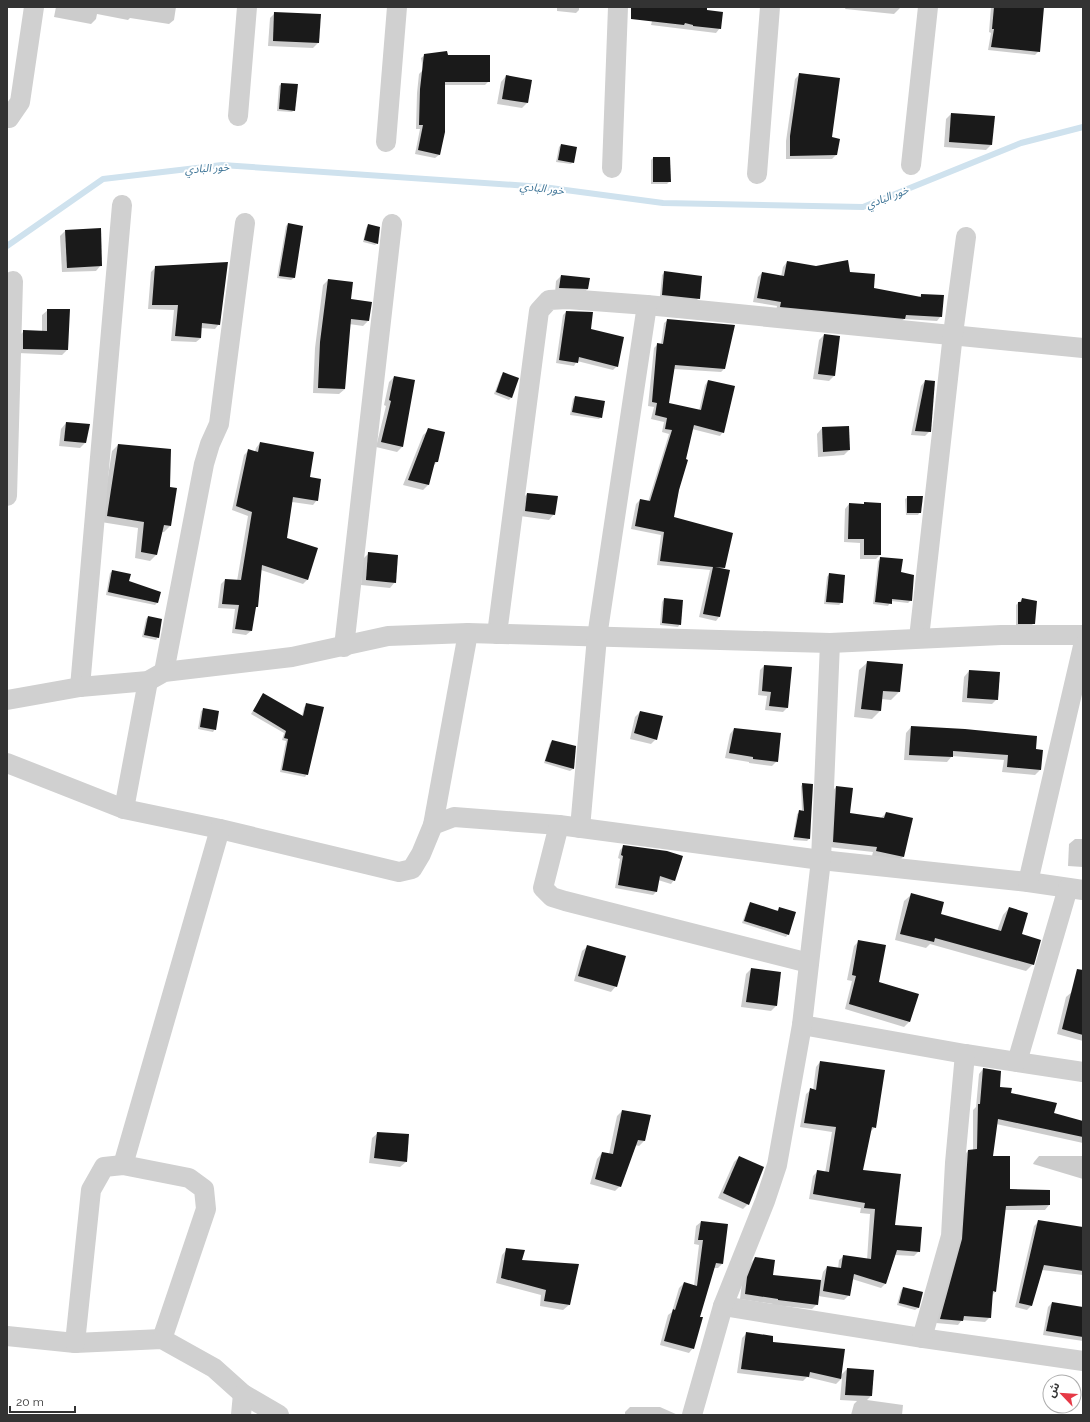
<svg xmlns="http://www.w3.org/2000/svg" width="1090" height="1422" font-family="Raleway,'Noto Sans Arabic',sans-serif">
<rect width="100%" height="100%" fill="#fff"/>
<!-- shadow -->
<g fill="#0003">
<path d="M56 7H176L174 20 169 24 130 18 128 20 97 14 96 19 91 24 54 17Z"/>
<path d="M557 7H579V10L576 13 557 11Z"/>
<path d="M657 7H669L720 28 716 33 651 25 655 9Z"/>
<path d="M846 7H901L894 14 845 9Z"/>
<path d="M991 7H1043L1039 51 1035 55 988 50 991 33 989 32Z"/>
<path d="M275 13 318 43 313 48 268 46 270 18Z"/>
<path d="M425 55 447 56 489 81 485 85H444L439 155 435 158 415 154 420 129H416L417 93 419 74 423 70 421 58Z"/>
<path d="M800 74 831 138 836 155 832 159H786V141L795 79Z"/>
<path d="M506 76 531 80 527 103 522 108 497 104 501 82Z"/>
<path d="M281 84 294 110 292 112 277 111 279 86Z"/>
<path d="M951 114 991 145 986 150 944 147 946 119Z"/>
<path d="M561 145 573 162 571 164 556 162 559 147Z"/>
<path d="M653 158 670 181 667 184H651V160Z"/>
<path d="M288 224 302 227 294 278 291 280 277 278 286 226Z"/>
<path d="M368 225 377 243 375 245 363 242 366 228Z"/>
<path d="M65 231 101 265 96 271 62 272 60 236Z"/>
<path d="M787 262 849 273 872 289 919 297 921 295 941 316 937 321 904 319 900 323 776 311 777 306 753 302 758 277 762 273 781 277 783 267Z"/>
<path d="M156 267 219 324 215 329 201 328V338L196 342 171 341 174 310 148 309 151 272Z"/>
<path d="M665 272 699 298 696 301 660 297 662 275Z"/>
<path d="M561 276 588 289 582 294 555 293 556 281Z"/>
<path d="M328 280 350 300 368 321 363 326 349 324 345 389 339 394 313 393 315 348 323 285Z"/>
<path d="M48 310 67 350 62 355 18 353V337L24 331 42 332V315Z"/>
<path d="M566 312 590 329 617 366 613 370 577 361 574 366 556 363 563 315Z"/>
<path d="M668 320 724 369 721 372 674 369 668 404 699 411 705 385 708 381 723 432 720 436 692 429 673 517 724 568 722 570 719 617 716 621 699 617 710 570 657 565 661 535 631 529 636 504 640 500 648 502 669 434 662 432 664 422 651 419 654 407 648 406 654 348 658 344H661L664 323Z"/>
<path d="M824 335 834 376 829 381 813 379 819 340Z"/>
<path d="M503 374 512 397 509 400 494 394 501 376Z"/>
<path d="M394 377 402 447 397 452 376 447 386 406 384 405 389 382Z"/>
<path d="M925 381 930 431 925 436 911 435 921 386Z"/>
<path d="M575 397 601 417 599 419 570 415 573 399Z"/>
<path d="M66 423 85 443 80 448 59 446 61 429Z"/>
<path d="M848 427 849 450 844 455 818 457 817 434 822 428Z"/>
<path d="M429 430 437 462 432 467 428 485 423 490 403 485 423 435Z"/>
<path d="M260 443 309 478 317 500 313 505 292 502 286 538 307 580 303 584 261 570 257 606 254 610 251 631 246 635 232 633 235 609 218 608 221 584 225 580 237 581 248 516 232 510 244 455 248 451 255 452 256 448Z"/>
<path d="M118 445 170 526 164 532H161L156 555 150 561 135 558 138 528 101 522 112 451Z"/>
<path d="M527 494 554 514 549 520 520 516 522 499Z"/>
<path d="M908 497 920 512 918 515H906L905 499Z"/>
<path d="M849 504 880 555 876 559H860V543L844 542 845 509Z"/>
<path d="M369 553 395 582 390 588 361 585 363 559Z"/>
<path d="M881 558 911 600 908 603 891 601 888 606 873 604 878 561Z"/>
<path d="M113 571 128 582 160 593 157 603 155 605 106 595 110 573Z"/>
<path d="M829 574 842 602 839 605 824 604 827 577Z"/>
<path d="M664 599 680 624 678 627 660 625 662 602Z"/>
<path d="M1022 599 1034 623 1032 625H1016V605Z"/>
<path d="M148 617 158 637 156 640 142 637 146 619Z"/>
<path d="M868 662 902 665 899 692 891 700 881 699 880 711 872 719 854 717 859 670Z"/>
<path d="M764 666 787 708 783 712 765 710 767 696 758 695 760 670Z"/>
<path d="M969 671 997 699 992 704 962 702 964 677Z"/>
<path d="M261 697 302 716 304 707 307 705V774L305 777 280 772 286 741 282 740 284 733 251 714Z"/>
<path d="M204 709 215 729 213 732 198 729 201 711Z"/>
<path d="M640 712 656 739 651 744 630 739 635 717Z"/>
<path d="M911 727 1035 750 1040 770 1035 775 1002 772 1004 760 952 756 947 762 904 760 906 733Z"/>
<path d="M734 729 777 761 772 766 749 763V762L725 758 730 734Z"/>
<path d="M552 741 575 747 573 769 570 771 544 763 550 743Z"/>
<path d="M803 784 812 785 809 839 807 841 793 840 797 814 800 812H802L801 786Z"/>
<path d="M836 787 849 814 881 818 886 813 903 857 898 862 872 856 873 852 828 847 831 793Z"/>
<path d="M1075 839H1083V867L1068 866 1069 844Z"/>
<path d="M624 846 674 880 671 884 658 880 656 892 653 895 615 888 620 859 618 858 620 850Z"/>
<path d="M911 895 939 915 997 931 1003 915 1009 908 1033 964 1026 971 930 944 926 948 895 940 904 901Z"/>
<path d="M750 904 776 911 779 909 788 934 786 937 742 923 748 906Z"/>
<path d="M859 941 878 983 917 995 909 1022 904 1027 845 1009 852 981 847 980 854 946Z"/>
<path d="M588 946 616 986 611 992 574 981 582 951Z"/>
<path d="M751 969 776 1006 771 1011 741 1007 746 974Z"/>
<path d="M1072 992 1083 995V1041L1057 1034 1066 997Z"/>
<path d="M820 1062 875 1127 870 1132 862 1171 894 1226 919 1251 914 1256 895 1255 886 1283 881 1288 852 1279 849 1295 844 1300 818 1296 817 1304 812 1309 773 1305V1304L740 1299 742 1283 750 1264 755 1258 772 1276 821 1281 823 1272 827 1267 838 1269 839 1260 844 1256 867 1260 870 1214 860 1213 861 1208 809 1199 813 1176 818 1171 825 1173 832 1132 800 1127 806 1094 811 1090H813L816 1067Z"/>
<path d="M983 1069 999 1088 1010 1094 1053 1114 1083 1122V1143L996 1124 992 1157 1009 1190 1049 1205 1045 1210H1004L995 1292 992 1296 990 1317 985 1322 962 1320 958 1325 936 1323 963 1156 968 1151 973 1150V1110L976 1107 979 1074Z"/>
<path d="M622 1111 650 1116 644 1141 639 1146 635 1145 620 1186 615 1191 590 1184 597 1159 602 1153 609 1154 617 1116Z"/>
<path d="M378 1133 406 1162 400 1167 369 1163 372 1138Z"/>
<path d="M1039 1156H1083V1179L1033 1164 1034 1162Z"/>
<path d="M739 1157 748 1204 743 1209 718 1198 734 1162Z"/>
<path d="M1039 1221 1083 1228V1275L1042 1270 1031 1306 1027 1310 1015 1307 1034 1226Z"/>
<path d="M701 1222 722 1264 718 1268H714L699 1318 693 1348 689 1353 660 1345 668 1315 672 1312 679 1288 684 1283 694 1286 699 1245 694 1244 696 1226Z"/>
<path d="M507 1249 521 1261 577 1265 569 1305 563 1310 540 1306 541 1295 496 1283 502 1255Z"/>
<path d="M904 1288 922 1293 918 1308 915 1310 897 1305 901 1290Z"/>
<path d="M1052 1303 1083 1314V1341L1043 1335 1048 1307Z"/>
<path d="M747 1333 772 1342 841 1375 847 1369 873 1371 871 1396 867 1400 903 1405 902 1415H851L854 1404 857 1401 840 1400 842 1378 836 1384 807 1377 803 1381 737 1373 742 1338Z"/>
<path d="M630 1407H660L678 1415H625V1412Z"/>
</g>
<g fill="none" stroke-linecap="round" stroke-linejoin="round">
<!-- stream -->
<path stroke="#cfe2ee" stroke-width="6" d="M7 246 103 179 222 165 543 187 663 203 863 207 1021 143 1083 127"/>
</g>
<!-- building -->
<g fill="#1a1a1a">
<path d="M631 7H707V10L723 12 721 29 693 26V25L685 23 684 25 631 19Z"/>
<path d="M994 7H1044L1040 52 991 47 994 29H992Z"/>
<path d="M274 12 321 14 319 43 273 41Z"/>
<path d="M447 51 448 55H490V82H445V132L440 155 418 150 423 125H419L420 89 424 54Z"/>
<path d="M799 73 840 78 832 137 840 139 837 155 790 156V136Z"/>
<path d="M506 75 532 80 528 103 502 99Z"/>
<path d="M281 83 298 84 295 111 279 109Z"/>
<path d="M951 113 995 116 992 145 949 142Z"/>
<path d="M561 144 577 147 574 163 558 160Z"/>
<path d="M653 157H670L671 182H653Z"/>
<path d="M288 223 303 226 295 278 279 276Z"/>
<path d="M368 224 380 227 378 244 364 240Z"/>
<path d="M101 228 102 266 67 268 65 230Z"/>
<path d="M848 260 850 272 875 274 874 288 921 297V294L944 295 942 317 906 315 905 319 780 307 781 302 757 298 762 272 784 276 787 261 816 266Z"/>
<path d="M228 262 220 325 202 323 201 338 175 336 178 305H152L155 266Z"/>
<path d="M664 271 702 276 700 299 662 295Z"/>
<path d="M561 275 590 278 588 289 559 288Z"/>
<path d="M328 279 353 282 351 299 372 302 369 321 351 319 345 389 318 388 320 342Z"/>
<path d="M47 309H70L68 350 23 349V330L47 331Z"/>
<path d="M566 311 593 312 591 329 624 337 618 367 579 357 578 363 559 360Z"/>
<path d="M667 319 735 325 725 369 675 365 669 403 701 410 708 380 735 386 724 433 694 425 686 459 688 460 679 490 674 517 733 533 725 568 715 567 730 570 720 617 703 614 713 567 660 561 664 532 635 526 640 499 650 501 672 430 665 429 667 418 655 415 657 403 652 402 657 343 663 344Z"/>
<path d="M824 334 840 336 835 376 818 374Z"/>
<path d="M503 372 519 378 512 398 496 392Z"/>
<path d="M394 376 415 380 403 447 381 442 391 401 389 400Z"/>
<path d="M925 380 935 381 931 432 915 431Z"/>
<path d="M575 396 605 401 602 418 572 412Z"/>
<path d="M66 422 90 424 86 443 64 441Z"/>
<path d="M849 426 850 450 823 452 822 427Z"/>
<path d="M428 428 445 432 438 462H435L429 485 408 480Z"/>
<path d="M260 442 314 452 310 477 321 479 318 501 293 497 287 538 318 548 308 580 262 565 258 607H256L252 631 235 629 239 605 222 604 225 579 241 580 252 512 236 506 248 449 258 452Z"/>
<path d="M118 444 171 449 170 487 177 488 171 526 164 525 157 555 141 552 144 522 107 516Z"/>
<path d="M527 493 558 496 555 515 525 511Z"/>
<path d="M907 496H923L921 513H907Z"/>
<path d="M864 502 881 503V555H864V539H848L849 503 864 504Z"/>
<path d="M368 552 398 555 396 583 366 580Z"/>
<path d="M880 557 903 559 901 572 914 575 912 601 892 599V604L875 602Z"/>
<path d="M112 570 131 574 129 581 161 592 158 603 108 592Z"/>
<path d="M829 573 845 575 843 603 826 602Z"/>
<path d="M664 598 683 600 681 625 662 623Z"/>
<path d="M1022 598 1037 601 1035 624H1018V602H1021Z"/>
<path d="M148 616 162 619 159 638 144 635Z"/>
<path d="M867 661 903 664 900 692 883 691 881 711 861 709Z"/>
<path d="M764 665 792 667 788 708 769 706 771 692 762 691Z"/>
<path d="M969 670 1000 672 998 700 967 698Z"/>
<path d="M263 693 303 716 306 703 324 707 308 775 282 770 288 739 284 738 286 731 253 711Z"/>
<path d="M203 708 219 711 216 730 200 727Z"/>
<path d="M640 711 663 716 657 740 634 733Z"/>
<path d="M911 726 965 729 1037 736 1036 749 1043 750 1041 770 1007 767 1008 755 953 751V757L909 755Z"/>
<path d="M734 728 781 733 778 762 753 759V757L729 753Z"/>
<path d="M552 740 576 746 574 769 545 761Z"/>
<path d="M802 783 813 784 810 839 794 837 799 810 804 811Z"/>
<path d="M836 786 853 788 850 813 884 818 886 812 913 818 904 857 876 851 877 847 833 842Z"/>
<path d="M623 845 667 851 683 856 675 881 660 876 657 892 618 885 623 856 621 855Z"/>
<path d="M911 893 944 902 941 914 1001 931 1009 907 1028 913 1022 934 1041 940 1034 965 935 938 934 942 900 934Z"/>
<path d="M750 902 778 911 779 907 796 912 789 935 744 921Z"/>
<path d="M858 940 886 945 879 982 919 994 910 1022 849 1004 856 976 852 975Z"/>
<path d="M587 945 626 956 617 987 578 976Z"/>
<path d="M751 968 781 972 777 1006 746 1002Z"/>
<path d="M1077 969 1083 970V1035L1062 1029Z"/>
<path d="M820 1061 885 1070 876 1128 872 1127 863 1170 901 1174 895 1225 922 1227 920 1252 897 1250 886 1284 854 1274 850 1296 823 1291 827 1266 841 1268 843 1255 871 1259 875 1209 864 1208 865 1203 813 1194 817 1170 829 1172 836 1127 804 1123 810 1088 816 1090Z"/>
<path d="M983 1068 1001 1071 1000 1087 1012 1088 1011 1093 1057 1103 1054 1113 1083 1121V1137L998 1119 993 1156H1010V1189L1050 1190V1205L1006 1206 996 1292 993 1291 991 1318 964 1316 963 1321 940 1319 962 1239 968 1150 977 1149 978 1104H980Z"/>
<path d="M622 1110 651 1115 645 1141 638 1140 621 1187 595 1179 602 1152 613 1154Z"/>
<path d="M377 1132 409 1134 407 1162 374 1158Z"/>
<path d="M739 1156 764 1167 749 1205 723 1193Z"/>
<path d="M1038 1220 1083 1227V1271L1044 1265 1032 1306 1019 1303Z"/>
<path d="M701 1221 728 1224 723 1264 716 1263 700 1317H703L694 1349 664 1341 673 1309 675 1310 684 1282 697 1286 703 1240H698Z"/>
<path d="M506 1248 525 1250 522 1260 579 1264 570 1305 544 1301 546 1290 501 1278Z"/>
<path d="M755 1257 775 1260 773 1275 821 1280 818 1305 778 1300V1299L745 1294 747 1277Z"/>
<path d="M903 1287 923 1292 919 1308 899 1303Z"/>
<path d="M1052 1302 1083 1307V1337L1046 1331Z"/>
<path d="M746 1332 773 1336V1342L845 1349 841 1379 810 1372 809 1377 741 1369Z"/>
<path d="M847 1368 874 1370 872 1396 845 1395Z"/>
</g>
<g fill="none" stroke-linecap="round" stroke-linejoin="round">
<!-- street -->
<g stroke="#d0d0d0" stroke-width="20">
<path d="M238 116 247 7"/>
<path d="M7 118H9L20 102 34 7"/>
<path d="M386 142 397 7"/>
<path d="M911 165 928 7"/>
<path d="M612 168 618 7"/>
<path d="M757 174 770 7"/>
<path d="M7 496 13 281"/>
<path d="M497 634 539 311 549 300 567 299 647 305 1083 348"/>
<path d="M919 638 953 334 966 237"/>
<path d="M344 647 392 224"/>
<path d="M164 672 204 464 210 444 219 424 245 223"/>
<path d="M80 687 122 205"/>
<path d="M7 700 80 687 148 681 164 672 292 657 388 636 468 633 830 643 1001 635H1083"/>
<path d="M7 763 124 809 220 829 399 872 412 869 421 854 433 825 454 817 559 825 821 860 1028 882 1083 890"/>
<path d="M124 809 148 681"/>
<path d="M433 825 468 633"/>
<path d="M559 825 543 888 552 897 565 901 809 963"/>
<path d="M580 828 597 637 647 305"/>
<path d="M1028 882 1083 646"/>
<path d="M802 1025 965 1054 1083 1072"/>
<path d="M1017 1062 1068 888"/>
<path d="M123 1165 220 829"/>
<path d="M723 1306 922 1338 1083 1361"/>
<path d="M7 1336 75 1343 162 1339 214 1368 243 1394 279 1415"/>
<path d="M922 1338 951 1236 955 1163 965 1054"/>
<path d="M75 1343 91 1190 104 1167 123 1165 189 1178 204 1189 206 1209 162 1339"/>
<path d="M241 1415 243 1394"/>
<path d="M692 1415 723 1306 765 1201 777 1165 802 1025 821 860 830 643"/>
</g>
</g>
<g text-anchor="middle" stroke-width="4" stroke-linejoin="round" paint-order="stroke">
<!-- water labels -->
<g font-size="11" font-style="italic" fill="#3f7597" stroke="#fff">
<text transform="translate(207 168) rotate(-4)" y="4">خور البادي</text>
<text transform="translate(542 188) rotate(6)" y="4">خور البادي</text>
<text transform="translate(887 197) rotate(-21)" y="4">خور البادي</text>
</g>
</g>
<!-- border -->
<rect width="1090" height="1422" fill="none" stroke="#333333" stroke-width="16"/>
<!-- north arrow -->
<g transform="translate(1062 1394) rotate(295)"><circle r="19" fill="#ffffff" stroke="#adadad"/>
<path d="M0-3L7 15L0 10L-7 15Z" fill="#e63946"/>
<text y="-6" font-size="11" font-weight="bold" text-anchor="middle" fill="#333333">ش</text>
</g>
<!-- scale -->
<path d="M10 1406v6h65v-6" fill="none" stroke="#333333" stroke-width="2"/>
<text x="16" y="1406" font-size="12" fill="#333333" stroke="#ffffff" stroke-width="3" paint-order="stroke">20 m</text>
</svg>
